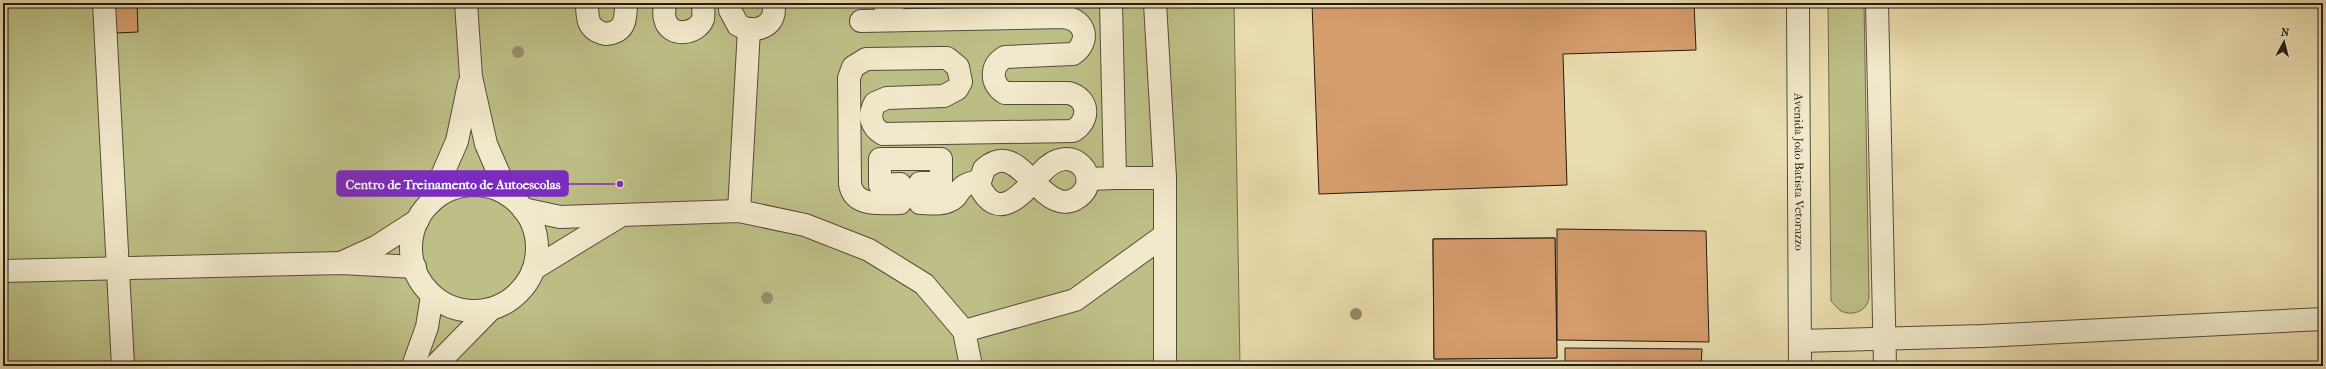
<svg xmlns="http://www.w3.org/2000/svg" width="2326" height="369" font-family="'IM FELL French Canon',serif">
<rect width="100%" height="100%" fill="#eaddaf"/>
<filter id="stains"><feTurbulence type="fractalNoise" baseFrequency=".005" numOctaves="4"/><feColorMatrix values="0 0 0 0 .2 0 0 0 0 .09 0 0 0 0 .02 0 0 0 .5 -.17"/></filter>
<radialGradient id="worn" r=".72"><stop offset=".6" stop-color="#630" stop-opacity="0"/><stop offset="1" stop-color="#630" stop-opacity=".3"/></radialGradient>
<!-- green -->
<g fill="#bdbf86" stroke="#716d4d">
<path d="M3 3H1234L1240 366H3Z"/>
<path d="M1828 3H1864L1869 297C1868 310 1854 317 1841 311 1838 309 1834 304 1831 301Z"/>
</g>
<!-- building -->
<g fill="#d69d6d" stroke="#251b14" fill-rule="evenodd">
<path d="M115 3H137L138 32 116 33Z"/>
<path d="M1312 3H1694L1696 50 1563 54 1567 185 1319 194Z"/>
<path d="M1557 229 1706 231 1709 342 1557 340Z"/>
<path d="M1555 238 1557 358 1434 359 1433 239ZM1526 266 1527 329 1464 330 1463 267Z"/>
<path d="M1555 238 1557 358 1434 359 1433 239Z"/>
<path d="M1565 348 1702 349 1701 366H1565Z"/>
</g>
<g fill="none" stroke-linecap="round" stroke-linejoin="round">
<defs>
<g id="minor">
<path d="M104 3 123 366"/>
<path d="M466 3 471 77 486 144 508 195"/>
<path d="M587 3C587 20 588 30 606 34 625 32 626 20 626 3"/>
<path d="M665 3C665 8 663 14 665 19 669 38 697 35 703 19 704 14 703 8 703 3"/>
<path d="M731 3 730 10 738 25C755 35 779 26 773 3"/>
<path d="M884 3H894"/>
<path d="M1155 3 1165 178V366"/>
<path id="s1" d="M1798 3 1800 366"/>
<path d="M1877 3 1885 366"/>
<path d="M861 21 1064 17C1086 20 1091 42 1073 54L1005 57C990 66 990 83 1005 93H1069C1090 99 1090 121 1073 131L883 134C871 127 868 116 875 103L887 98 944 96 957 89 961 82 958 67 947 58H940L866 59 853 67 849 78 850 184C854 208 882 203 900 203V184L880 185V159H941V183H920V203C929 203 941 205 949 201 963 196 953 185 980 181"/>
<path d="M1115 178H1165"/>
<path d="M1088 179 1115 178 1111 3"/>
<path d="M1033 181C1017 166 1005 151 984 169L979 185C998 225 1023 193 1041 173 1072 137 1105 180 1077 198 1072 202 1063 203 1057 200 1048 197 1040 188 1033 181"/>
<circle cx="474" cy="248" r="63"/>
<path d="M430 203 457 141 469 84"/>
<path d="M523 209 560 217 739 211 805 225 869 250 924 284 964 331 1075 300 1165 235"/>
<path d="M739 211 749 29"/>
<path d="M343 262 376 247 418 220"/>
<path d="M535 268 620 216"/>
<path d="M3 271 342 263 415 267"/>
<path d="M964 331 971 366"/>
<path d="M1800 341 1982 336 2323 319"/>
<path d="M413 366 427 327 432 296"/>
<path d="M435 366 491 309"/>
</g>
</defs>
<!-- minor casing -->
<use href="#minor" stroke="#564c3b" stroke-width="24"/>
<!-- minor -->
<use href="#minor" stroke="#f1e9cb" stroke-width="22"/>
</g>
<!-- trees -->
<g fill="#978d6c">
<circle cx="518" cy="52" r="6"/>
<circle cx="767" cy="298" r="6"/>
<circle cx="1356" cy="314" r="6"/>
</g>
<g text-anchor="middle" stroke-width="4" stroke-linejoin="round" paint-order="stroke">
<!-- street labels -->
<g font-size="12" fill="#251b14" stroke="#f1e9cb">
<text dy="4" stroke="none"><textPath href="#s1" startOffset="169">Avenida João Batista Vetorazzo</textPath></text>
</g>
</g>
<!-- callouts -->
<path fill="none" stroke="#7b2cbf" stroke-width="1.5" d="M620 184L568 184"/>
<circle fill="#7b2cbf" stroke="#f1e9cb" stroke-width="1.5" cx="620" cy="184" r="4"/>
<rect fill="#7b2cbf" stroke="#7b2cbf" stroke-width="1.5" x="337" y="171" width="231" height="25" rx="4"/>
<g font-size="13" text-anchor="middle" font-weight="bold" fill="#fff">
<text x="453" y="189">Centro de Treinamento de Autoescolas</text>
</g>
<!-- margin -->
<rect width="2326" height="369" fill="none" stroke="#eaddaf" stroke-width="16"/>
<rect x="4" y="4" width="2318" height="361" fill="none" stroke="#251b14" stroke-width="2"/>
<rect x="8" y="8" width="2310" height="353" fill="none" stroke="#251b14"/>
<!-- north arrow -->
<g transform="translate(2284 42) rotate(7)" stroke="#f1e9cb" stroke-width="3" paint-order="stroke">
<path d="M0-3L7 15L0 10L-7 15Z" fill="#251b14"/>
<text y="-6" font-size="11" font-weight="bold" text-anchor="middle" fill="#251b14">N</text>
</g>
<rect width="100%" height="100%" filter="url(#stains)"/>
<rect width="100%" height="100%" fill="url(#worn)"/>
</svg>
